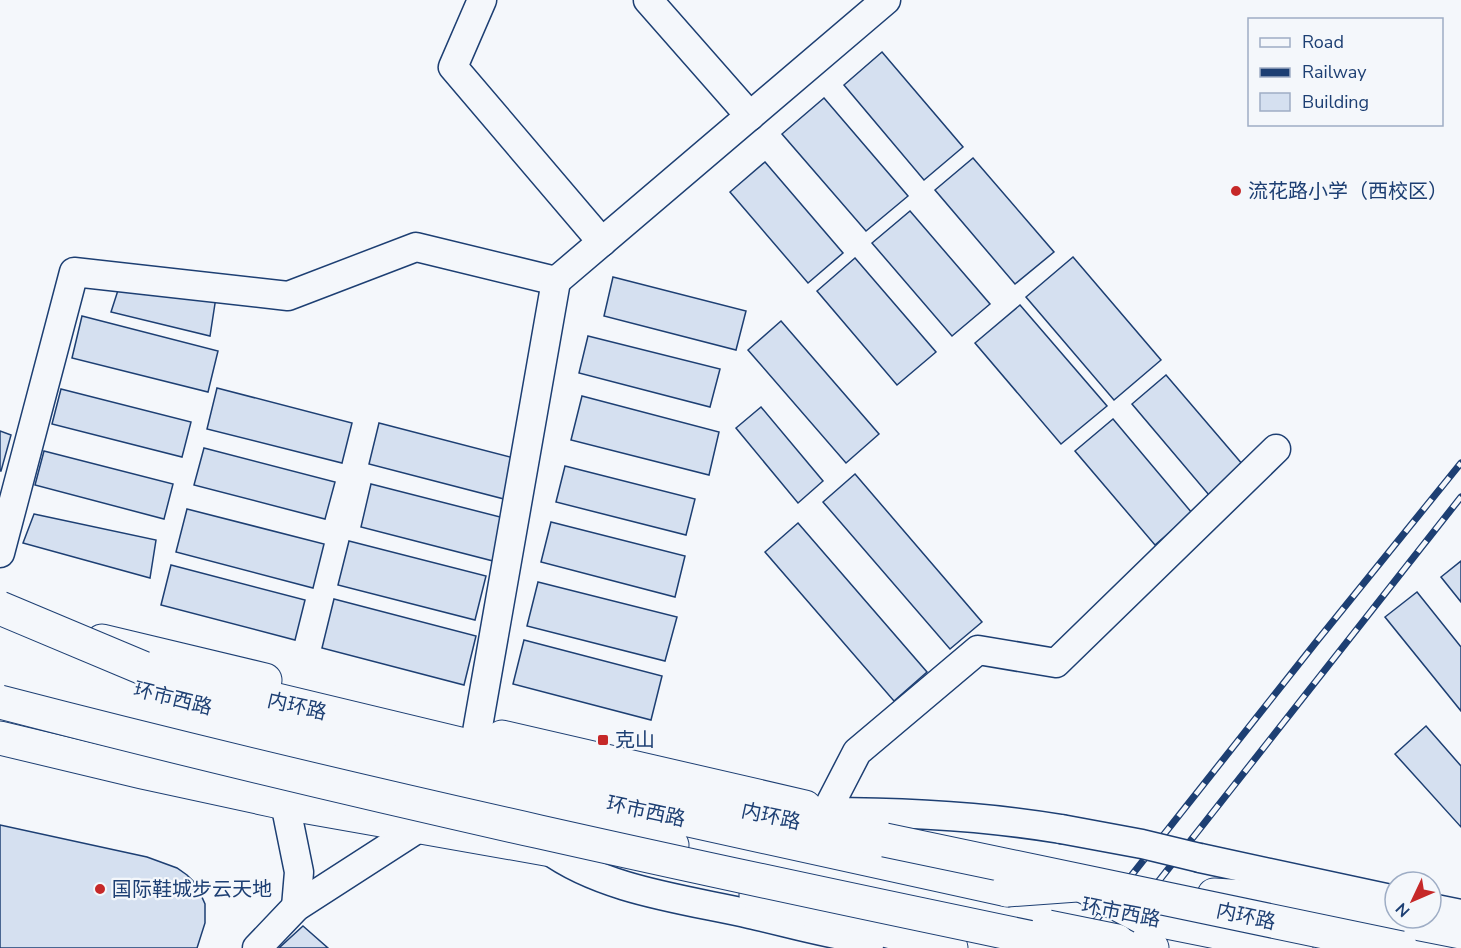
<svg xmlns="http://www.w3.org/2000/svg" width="1461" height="948" font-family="'Nunito Sans','Noto Sans SC',sans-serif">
<rect width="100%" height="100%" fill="#f4f7fb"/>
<!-- building -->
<g fill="#d5e0f0" stroke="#1d3f73" stroke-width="1.5">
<path d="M882 52 963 147 924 180 844 85Z"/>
<path d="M824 98 908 196 866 231 782 134Z"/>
<path d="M973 158 1054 252 1015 284 935 190Z"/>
<path d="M765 162 843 253 808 283 730 192Z"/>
<path d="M910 211 990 304 952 336 872 243Z"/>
<path d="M1073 257 1161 360 1114 400 1026 297Z"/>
<path d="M855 258 936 352 897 385 817 291Z"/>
<path d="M613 277 746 311 736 350 604 316Z"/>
<path d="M120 284 216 297 210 336 111 312Z"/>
<path d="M1020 305 1107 406 1061 444 975 343Z"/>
<path d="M82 316 218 351 208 392 72 358Z"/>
<path d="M781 321 879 434 846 463 748 350Z"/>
<path d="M588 336 720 369 710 407 579 373Z"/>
<path d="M1166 375 1243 465 1209 495 1132 404Z"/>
<path d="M217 388 352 423 342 463 207 429Z"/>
<path d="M61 389 191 422 182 457 52 424Z"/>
<path d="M582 396 719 432 709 475 571 440Z"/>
<path d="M761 407 823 481 798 503 736 428Z"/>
<path d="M1113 419 1192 513 1155 545 1075 451Z"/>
<path d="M379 423 514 458 504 499 369 464Z"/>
<path d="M0 431 11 435 1 471H0Z"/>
<path d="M204 448 335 482 325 519 194 485Z"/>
<path d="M44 451 173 484 164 519 35 485Z"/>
<path d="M565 466 695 499 686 535 556 502Z"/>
<path d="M855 474 982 622 950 649 823 502Z"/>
<path d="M371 484 508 519 497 562 361 527Z"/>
<path d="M187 509 324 544 313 588 176 552Z"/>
<path d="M34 514 156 540 150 578 23 543Z"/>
<path d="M551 522 685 556 675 597 541 562Z"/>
<path d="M798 523 927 672 894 701 765 552Z"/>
<path d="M349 541 486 576 475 620 338 585Z"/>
<path d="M1461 561V602L1441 577Z"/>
<path d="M171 565 305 600 295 640 161 605Z"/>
<path d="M538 582 677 617 665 661 527 626Z"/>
<path d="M1417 592 1461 647V711L1385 617Z"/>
<path d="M334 599 476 636 464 685 322 648Z"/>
<path d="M524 640 662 676 651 720 513 684Z"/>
<path d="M1426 726 1461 766V827L1395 754Z"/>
<path d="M0 825 147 857 177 868 187 875 196 884 205 904V923L197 948H0Z"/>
<path d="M303 926 328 948H279Z"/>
</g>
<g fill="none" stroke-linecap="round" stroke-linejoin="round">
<defs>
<g id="minor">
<path d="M482 0 453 67 602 242"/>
<path d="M648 0 750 116"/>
<path d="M0 553 74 272 288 296 416 247 556 281 886 0"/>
<path d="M477 732 556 281"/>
<path d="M285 803 299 872 296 907"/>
<path d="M1061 829C983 816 906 812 826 812L857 752 978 650 1056 663 1276 449"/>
<path d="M548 836 547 849C603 890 683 899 750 914 790 923 830 935 871 940"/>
<path d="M1200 858 1395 900"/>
<path d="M1431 908 1461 914"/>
<path d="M257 948 296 907 420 827"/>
</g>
<g id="major">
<path d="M102 641 265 680"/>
<path d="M0 654 67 672 580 796 1007 890"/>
<path d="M0 682C224 735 448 791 672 845"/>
<path d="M502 737 805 807"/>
<path d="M0 738 142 772 285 803 557 851"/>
<path d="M756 895 881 929"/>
<path d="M1214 895 1304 901"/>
<path d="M1142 917 1296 948"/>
<path d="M862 918 881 929 951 948"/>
<path d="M1117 941 1152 948"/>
</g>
<g id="highway">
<path d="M0 629 65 648"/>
<path d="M115 661 631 785 885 840"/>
<path d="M1304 901 1461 932"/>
</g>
</defs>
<!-- minor casing -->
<use href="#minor" stroke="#1d3f73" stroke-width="31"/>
<!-- major casing -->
<use href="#major" stroke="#1d3f73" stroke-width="35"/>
<!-- highway casing -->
<use href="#highway" stroke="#1d3f73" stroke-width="35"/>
<!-- minor -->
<use href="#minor" stroke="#f4f7fb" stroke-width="28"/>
<!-- major -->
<use href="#major" stroke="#f4f7fb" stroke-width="33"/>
<!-- highway -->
<use href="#highway" stroke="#f4f7fb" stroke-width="33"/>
<defs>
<g id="rail">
<path d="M1074 948 1317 641 1461 463"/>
<path d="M1106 948 1461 497"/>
</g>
</defs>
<!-- rail casing -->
<use href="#rail" stroke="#1d3f73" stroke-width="7"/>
<!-- rail -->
<use href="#rail" stroke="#f4f7fb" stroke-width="4.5" stroke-dasharray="14" stroke-linecap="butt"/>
<defs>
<path id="minor-bridge" d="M1061 829 1142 844 1200 858"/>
<g id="major-bridge">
<path d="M1083 886 1142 917"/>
<path d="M1007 890 1077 885"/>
<path d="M1048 927 1117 941"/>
</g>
<g id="highway-bridge">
<path d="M0 608 143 668"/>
<path d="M0 702C358 795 719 873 1081 948"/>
<path d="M885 840 1401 948"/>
</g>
</defs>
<!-- minor-bridge casing -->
<use href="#minor-bridge" stroke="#1d3f73" stroke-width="31" stroke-linecap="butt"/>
<!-- major-bridge casing -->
<use href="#major-bridge" stroke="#1d3f73" stroke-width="35" stroke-linecap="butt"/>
<!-- highway-bridge casing -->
<use href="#highway-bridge" stroke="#1d3f73" stroke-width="35" stroke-linecap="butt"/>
<!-- minor-bridge -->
<use href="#minor-bridge" stroke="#f4f7fb" stroke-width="28"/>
<!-- major-bridge -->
<use href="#major-bridge" stroke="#f4f7fb" stroke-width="33"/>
<!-- highway-bridge -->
<use href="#highway-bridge" stroke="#f4f7fb" stroke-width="33"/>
</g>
<!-- markers -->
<g fill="#c62828" stroke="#f4f7fb" stroke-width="2">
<circle cx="1236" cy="191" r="6"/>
<rect x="597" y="734" width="12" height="12" rx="3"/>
<circle cx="100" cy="889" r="6"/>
</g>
<g text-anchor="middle" stroke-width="4.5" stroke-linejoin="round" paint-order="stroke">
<!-- poi labels -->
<g font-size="20" fill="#1d3f73" stroke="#f4f7fb" text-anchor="start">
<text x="1248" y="198">流花路小学（西校区）</text>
<text x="615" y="747">克山</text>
<text x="112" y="896">国际鞋城步云天地</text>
</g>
<!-- street labels -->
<g font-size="20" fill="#1d3f73" stroke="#f4f7fb">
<text transform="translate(173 698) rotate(14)" y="7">环市西路</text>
<text transform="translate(297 706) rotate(13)" y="7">内环路</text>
<text transform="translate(646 811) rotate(12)" y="7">环市西路</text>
<text transform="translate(771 816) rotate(12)" y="7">内环路</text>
<text transform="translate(1121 912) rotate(11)" y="7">环市西路</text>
<text transform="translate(1246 916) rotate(12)" y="7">内环路</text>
</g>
</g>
<!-- legend -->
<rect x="1248" y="18" width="195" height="108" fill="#f4f7fb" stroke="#9eadc5" stroke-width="1.5"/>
<rect x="1260" y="38" width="30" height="9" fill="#f4f7fb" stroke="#9eadc5" stroke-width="1.5"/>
<text x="1302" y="48" font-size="18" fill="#1d3f73">Road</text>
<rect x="1260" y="68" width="30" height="9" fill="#1d3f73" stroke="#9eadc5" stroke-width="1.5"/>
<text x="1302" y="78" font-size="18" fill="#1d3f73">Railway</text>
<rect x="1260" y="93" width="30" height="18" fill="#d5e0f0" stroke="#9eadc5" stroke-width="1.5"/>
<text x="1302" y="108" font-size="18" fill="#1d3f73">Building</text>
<!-- north arrow -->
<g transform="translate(1413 900) rotate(226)"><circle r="28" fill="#f4f7fb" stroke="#9eadc5" stroke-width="1.5"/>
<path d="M0-4.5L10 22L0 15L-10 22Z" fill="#c62828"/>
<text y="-9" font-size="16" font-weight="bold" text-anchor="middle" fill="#1d3f73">N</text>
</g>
</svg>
